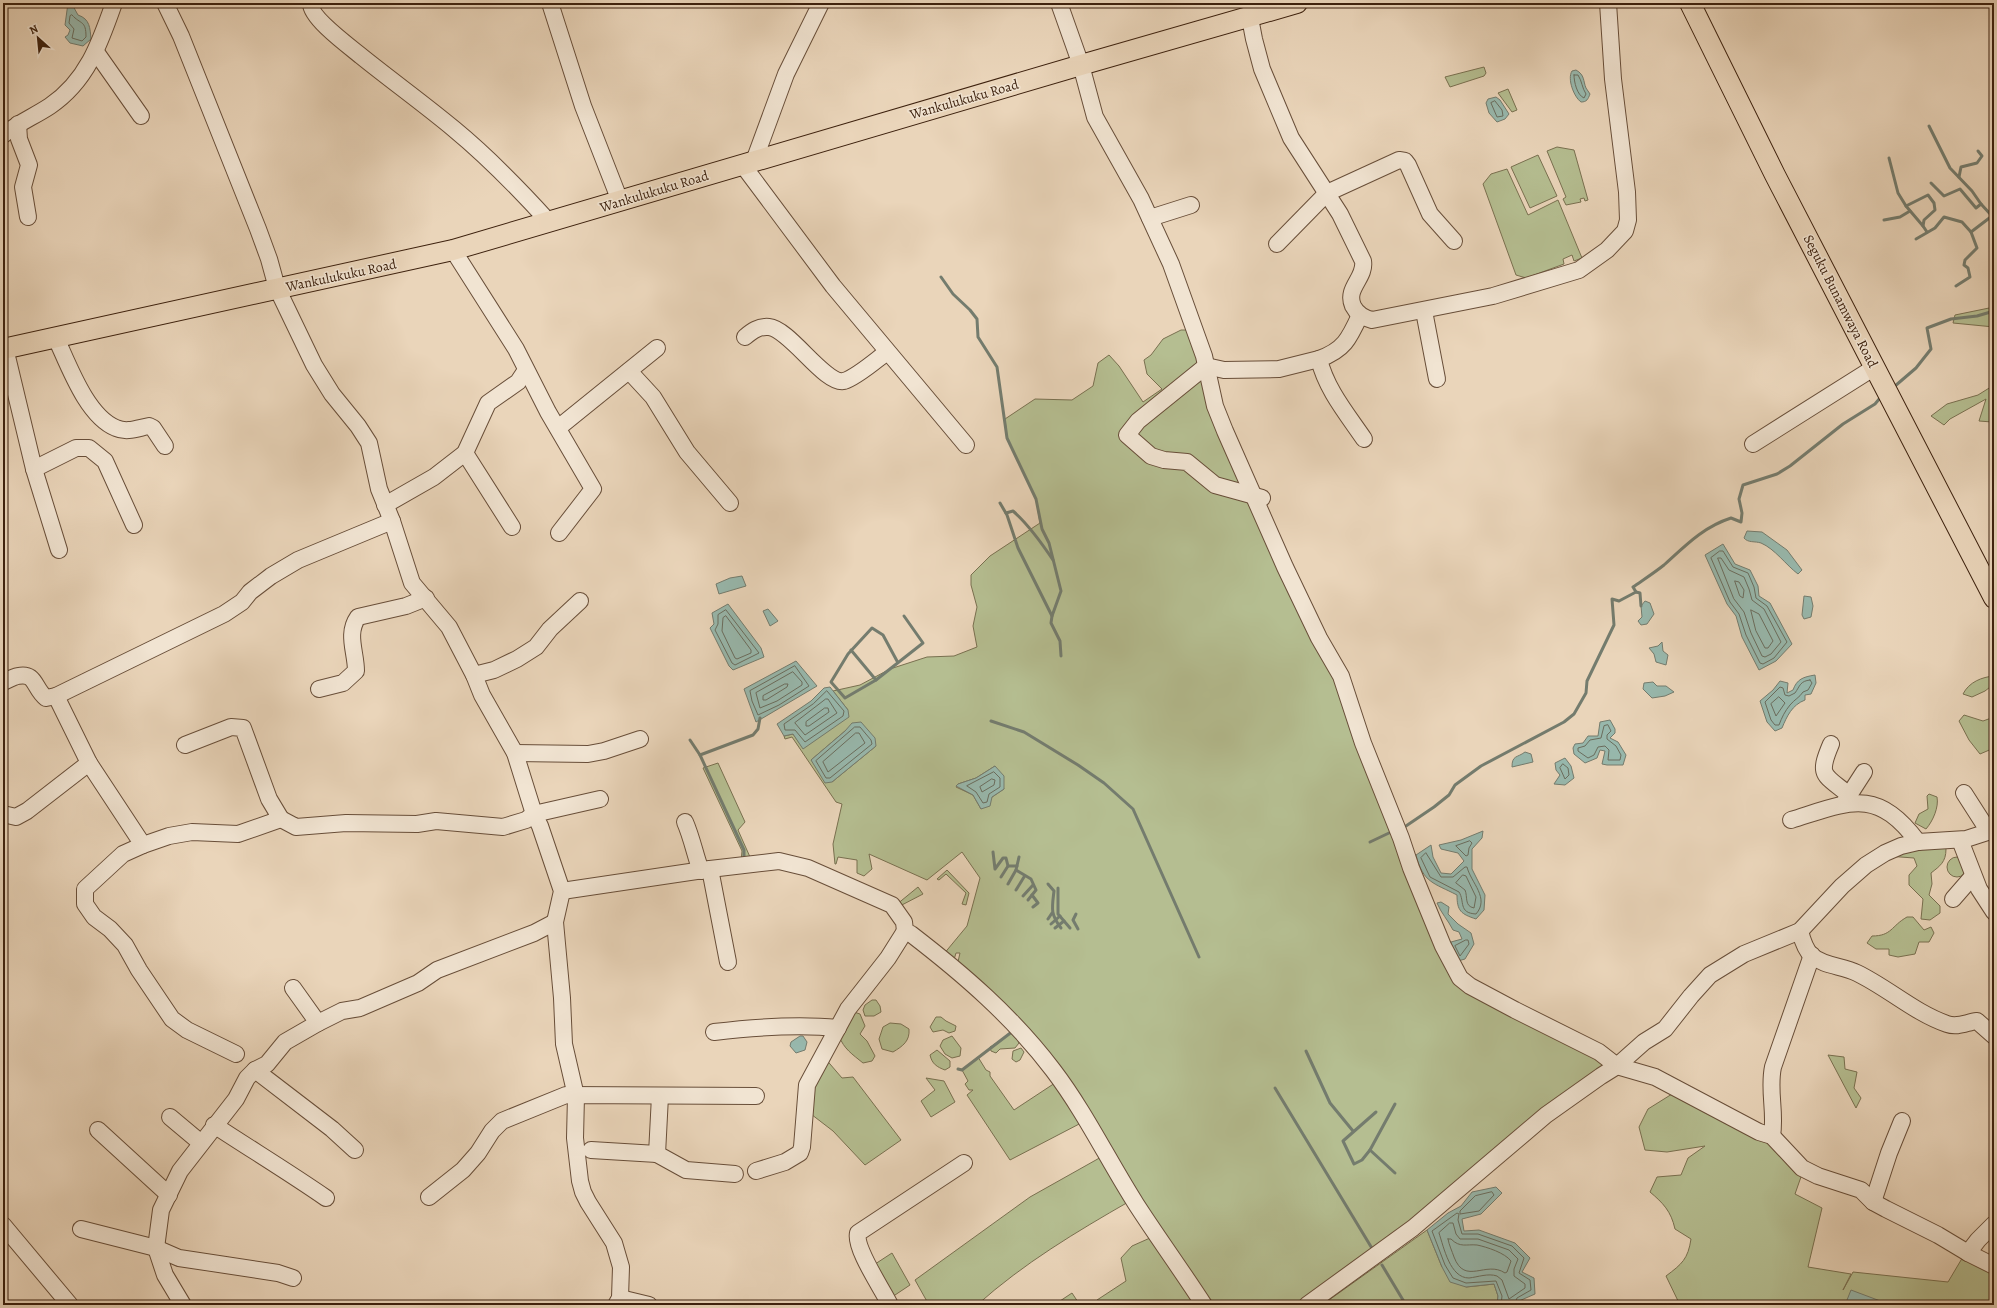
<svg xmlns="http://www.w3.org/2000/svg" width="1997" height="1308" font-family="Alegreya,serif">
<rect width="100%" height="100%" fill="#ead5ba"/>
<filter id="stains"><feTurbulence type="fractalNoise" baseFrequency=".005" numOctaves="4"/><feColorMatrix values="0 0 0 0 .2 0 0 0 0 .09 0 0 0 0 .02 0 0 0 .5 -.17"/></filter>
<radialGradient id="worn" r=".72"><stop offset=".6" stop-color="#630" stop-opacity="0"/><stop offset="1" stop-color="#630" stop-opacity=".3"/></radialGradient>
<!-- green -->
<g fill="#b5be91" stroke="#797050" fill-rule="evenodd">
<path d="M1484 67 1486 73 1484 76 1450 87 1445 77Z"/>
<path d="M1508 89 1517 110 1512 112 1498 93Z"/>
<path d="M1557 147 1574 150 1588 200 1585 201 1584 198 1580 199 1581 202 1566 205 1563 199 1566 197 1547 151Z"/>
<path d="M1538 155 1557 196 1530 208 1511 167Z"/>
<path d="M1507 169 1528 215 1558 200 1582 258 1574 261 1572 255 1563 259 1564 264 1526 278 1516 275 1483 184 1491 174Z"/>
<path d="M1994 307V327L1953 323 1955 315Z"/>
<path d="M1181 330H1190L1337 682 1344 711 1370 764 1459 987 1602 1061V1066L1408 1223 1301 1305H1208L1085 1111 957 966 960 953H956L953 963 943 955 967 926 980 878 962 852 927 880 869 854 872 869 864 876 857 873V860L838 857 836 864H835L833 844 842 804 836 802 792 737 785 739 784 736 793 734 803 748 848 710 833 691 860 685 890 669 927 657 954 656 977 647 973 626 977 607 971 585V575L990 556 1040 523 1036 499 1007 438 1005 419 1035 399 1072 400 1093 386 1098 363 1109 355 1119 366 1143 402 1162 389 1147 374 1144 360 1151 355 1163 339ZM845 731 876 746 832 782 811 760ZM995 766 1004 789 992 797 981 809 973 795 956 787 958 784 976 778Z"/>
<path d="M1994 385V437L1992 422 1979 421 1986 399 1950 419 1944 425 1931 416 1947 404 1978 395Z"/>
<path d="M1994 676V684L1985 691 1972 697 1963 694C1969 682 1982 677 1994 676Z"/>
<path d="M1964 715 1983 721 1994 717V748L1980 754 1969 740 1959 721Z"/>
<path d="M718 763 745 822 738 830 750 857 741 862 742 851 703 768Z"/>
<path d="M1929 794 1937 797C1939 807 1933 821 1926 829L1915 823 1919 814 1928 809 1927 796Z"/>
<path d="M1932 834 1946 849C1946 862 1940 866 1931 873L1932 884 1929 895 1940 906V913L1930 920 1921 919 1923 899 1909 885V875L1917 866 1914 858 1887 856Z"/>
<circle cx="1957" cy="867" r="10"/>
<path d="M947 870 969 893 966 905 962 904 966 893 946 874 939 880 937 879Z"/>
<path d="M918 887 923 894 898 907 896 905Z"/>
<path d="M1907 917H1913L1924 930 1931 927 1934 933 1929 942H1919L1915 954 1898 957 1889 955V949H1876L1867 943 1872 936C1892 936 1891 926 1907 917Z"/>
<path d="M872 1000H876L880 1006 881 1012 874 1016H865L863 1010 865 1005Z"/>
<path d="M854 1012 860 1014 865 1026 860 1034 867 1041 875 1056 872 1061 863 1063C852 1054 844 1049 839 1036Z"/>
<path d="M936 1017H941L946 1021 956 1026 955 1031 949 1033 943 1030 933 1032 930 1027Z"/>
<path d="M890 1023 901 1024 909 1029C910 1041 903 1046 893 1052L882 1049 879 1039 883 1027Z"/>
<path d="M1012 1032 1019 1036V1043L1015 1048 1000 1049 996 1053 991 1051 990 1047 992 1046Z"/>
<path d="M952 1036 961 1048 960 1056 952 1058 945 1054 940 1046 943 1040Z"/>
<path d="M1021 1048 1024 1052 1020 1060 1016 1062 1012 1059 1013 1051Z"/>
<path d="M937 1050 950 1061V1067L945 1070C937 1067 932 1064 930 1055Z"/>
<path d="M1828 1055 1844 1057 1845 1069 1857 1072 1854 1088 1861 1098 1856 1108Z"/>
<path d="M824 1057 842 1078 853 1077 901 1140 865 1165 833 1131 807 1111Z"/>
<path d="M978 1057 986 1070 990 1072V1076L1014 1110 1058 1081 1083 1122 1010 1160 967 1095 973 1090H969L965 1084 968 1081 962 1070Z"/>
<path d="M926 1078 944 1081 955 1102 931 1117 921 1101 935 1090Z"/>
<path d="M1672 1094 1765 1141 1802 1174 1795 1194 1822 1208 1808 1267 1851 1274 1843 1290 1853 1272 1948 1282 1967 1250 1994 1265V1305H1680L1666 1276C1682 1264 1688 1259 1691 1239L1675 1229C1671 1211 1663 1203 1650 1192L1657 1177 1681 1175 1688 1158 1705 1146 1667 1152 1645 1150 1639 1127 1648 1109Z"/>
<path d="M1103 1156 1130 1201C1076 1232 1024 1263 977 1305H929L915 1280 1030 1197Z"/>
<path d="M1427 1230 1442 1267 1466 1287 1494 1284 1498 1296 1497 1305H1322Z"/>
<path d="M1150 1238 1199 1305H1097V1300L1126 1281 1121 1258 1132 1246Z"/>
<path d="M892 1253 910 1285 886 1301 869 1268Z"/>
<path d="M1072 1293 1080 1305H1054Z"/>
</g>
<!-- water -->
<g fill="#98b9ae" stroke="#747c6e">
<path d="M68 3H85L82 7 75 3 73 6 78 15C90 19 90 28 91 39L83 46 70 43 65 37 68 35 70 30 65 25Z"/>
<path d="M1576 70C1585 75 1583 81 1586 88 1587 90 1589 92 1590 94 1588 99 1587 102 1581 102 1574 97 1567 79 1572 71Z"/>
<path d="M1496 97 1500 100 1509 114 1505 119 1497 122 1489 113 1486 103 1488 99Z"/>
<path d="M1747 531 1762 532 1787 550 1802 570 1798 574C1786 565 1775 549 1761 543 1755 541 1748 543 1744 538Z"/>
<path d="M1723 544 1735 564 1750 570 1758 586 1759 596 1770 603 1792 644 1776 661 1759 670 1742 637 1736 616 1727 604 1705 555Z"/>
<path d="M742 576 746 586 719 594 716 584 730 578Z"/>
<path d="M1804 596 1811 597 1813 606 1811 617 1804 619 1802 615Z"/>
<path d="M1645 601 1650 603 1654 614 1647 624 1641 625 1638 621 1642 617 1641 606Z"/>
<path d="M728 604 761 648 764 657 733 670 729 666 710 628 714 624 712 613Z"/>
<path d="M768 609 778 621 770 626 763 611Z"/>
<path d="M1662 642 1663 651 1668 655 1666 665 1656 662 1654 654 1649 648 1658 646Z"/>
<path d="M796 661 817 686 756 722 744 689Z"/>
<path d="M1815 675 1816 683 1811 694 1805 695V700C1792 705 1787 716 1782 728L1775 731 1767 722 1760 701 1773 690 1780 681 1788 683 1787 693 1793 690C1797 679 1803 677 1815 675Z"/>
<path d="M1653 682 1657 686H1666L1674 692 1665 696 1652 698 1643 689 1644 683Z"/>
<path d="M830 687 848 710 849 717 803 749 793 734 784 736 777 724 811 701 824 688Z"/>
<path d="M1610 720 1615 729V733L1610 738 1618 742 1626 755 1623 765H1607L1602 764 1605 751 1600 750 1597 758 1585 763 1574 754 1573 748 1575 744 1583 743 1588 736H1598L1600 722Z"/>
<path d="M861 722 875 738 876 746 832 782 825 783 811 760 845 731 852 723Z"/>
<path d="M1525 752 1531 754 1533 762 1512 767C1512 755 1517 758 1525 752Z"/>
<path d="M1565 758 1571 766 1574 778 1565 785 1554 784 1560 775 1556 770 1555 763Z"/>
<path d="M995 766 1004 776V789L992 797 990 806 981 809 973 795 956 786 958 784 976 778Z"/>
<path d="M1483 831 1482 838 1472 849V869L1485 895 1484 910 1476 919C1461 914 1457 911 1457 895 1434 883 1423 883 1416 855L1431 845 1433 857 1441 873 1451 874 1464 861 1458 853 1441 849 1439 845 1461 840Z"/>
<path d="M1441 902 1449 907 1448 914 1458 924 1471 933 1474 944 1465 959 1458 961 1451 948V942L1462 939 1459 932 1453 930C1448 920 1441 913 1437 903Z"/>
<path d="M800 1036H803L807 1042 805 1050 796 1053 790 1046 791 1042Z"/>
<path d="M1496 1187 1502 1193 1481 1214 1462 1219 1464 1231 1479 1230 1515 1243 1530 1258 1522 1272 1534 1278 1535 1294 1519 1301 1517 1305H1497L1498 1296 1494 1284 1466 1287 1450 1282 1442 1267 1427 1230 1448 1213 1461 1206 1472 1192Z"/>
<path d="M1851 1290 1883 1302 1881 1305H1845Z"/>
</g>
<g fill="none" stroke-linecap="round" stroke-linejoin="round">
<!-- shore -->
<g stroke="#6a6d5e" stroke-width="1">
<path d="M72 15C81 25 86 20 86 37L82 41 72 38 74 29 69 23 70 16Z"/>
<path d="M1574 75H1578C1582 81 1582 88 1586 94L1584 98C1577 95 1574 82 1574 75Z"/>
<path d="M1495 101 1502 110 1503 116 1497 117 1491 103Z"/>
<path d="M1720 551H1723L1733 567 1748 573 1754 587 1756 598 1767 606 1787 642 1774 658 1763 664 1760 663 1746 635 1739 614 1730 602 1711 558Z"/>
<path d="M1718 558H1721L1729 570 1744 577 1749 589 1752 600 1764 609 1781 642 1771 654 1765 657 1762 656 1751 633 1744 612 1734 599Z"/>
<path d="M1735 581 1739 582 1744 590 1743 598 1740 596Z"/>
<path d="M726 610 759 653 735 665 732 663 715 630 718 624V615Z"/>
<path d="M1751 610 1759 614 1773 641 1768 648H1765L1756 631Z"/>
<path d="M726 616 751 650V653L737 659 735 658 722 631 723 618Z"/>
<path d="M795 666 809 686 779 705 758 715 752 701 750 691Z"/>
<path d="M793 672 802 682V685L777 701 760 708 756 693Z"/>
<path d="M1810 680 1812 683 1808 690 1803 692C1799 698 1795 699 1790 705 1785 711 1782 717 1779 725H1775L1771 720 1765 702 1780 687 1783 688 1785 695 1789 696 1795 693C1800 686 1800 681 1810 680Z"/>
<path d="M785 684H788L787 687 766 700H763V696Z"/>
<path d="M827 691 844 711 843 716 805 742 795 730H785L784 724 813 704Z"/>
<path d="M1779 697 1785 703 1776 716 1771 704Z"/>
<path d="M826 699H828L837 713 805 735 795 723Z"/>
<path d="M825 708H828L829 712 809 726H806V722Z"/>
<path d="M1608 725 1611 731 1607 735V739L1616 746 1621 755 1620 760H1608L1609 750 1605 746 1598 747 1594 755 1588 758 1578 751V748L1585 746 1590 740 1601 738 1604 726Z"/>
<path d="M855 727H860L871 740 872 744 830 778H826L816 761Z"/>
<path d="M856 733H859L865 743 828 772 823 762Z"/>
<path d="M1563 764 1568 768 1569 775 1565 779 1560 768Z"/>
<path d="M994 772 1000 778V787L989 794 987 802 983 803 976 792 967 786Z"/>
<path d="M992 779 995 780 994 785 982 792 980 787Z"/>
<path d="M1470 841 1472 843 1469 848 1468 855 1466 856 1456 846Z"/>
<path d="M1426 853 1441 877H1453L1465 867H1467C1471 883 1490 898 1476 914 1458 913 1465 901 1459 892L1430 877 1421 858Z"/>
<path d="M1463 875 1466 876 1476 897 1474 908C1464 906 1468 897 1465 890L1456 883Z"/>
<path d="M1466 940H1468L1469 944 1460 956 1455 946Z"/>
<path d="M1492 1192 1494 1195 1479 1211 1460 1214V1211L1475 1196Z"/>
<path d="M1450 1223H1453L1456 1234 1460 1239H1478L1509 1250 1518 1259 1514 1269V1276L1525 1284V1288L1509 1299 1502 1280 1497 1276C1488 1273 1478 1277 1469 1278 1450 1278 1444 1248 1439 1233Z"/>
<path d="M1448 1239H1451C1460 1248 1466 1244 1477 1245 1487 1247 1505 1253 1511 1261L1507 1272 1505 1273C1486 1260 1465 1286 1454 1257 1452 1251 1449 1245 1448 1239Z"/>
<path d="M1501 1305 1502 1296 1496 1281 1466 1283 1453 1278 1445 1265 1432 1231 1457 1213 1459 1214 1458 1220 1462 1234H1478L1512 1246 1524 1258 1519 1273 1530 1280 1531 1290 1517 1298 1514 1305"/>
</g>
<!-- stream -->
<g stroke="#747c6e" stroke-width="3">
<path d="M1929 126 1950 168 1972 191 1981 204 1992 216 1994 215"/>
<path d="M1889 158 1898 193 1906 206 1923 226"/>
<path d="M1959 177 1961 167 1977 163 1982 156 1978 151"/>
<path d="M1931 183 1944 196 1960 189 1976 208 1981 204"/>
<path d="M1906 206 1928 195 1934 203 1935 210 1924 220 1923 226 1927 232"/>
<path d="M1884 220 1900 217 1910 211"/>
<path d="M1916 239 1935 228 1944 217 1962 222 1971 232 1992 216"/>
<path d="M941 277 953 294 970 310 977 319 978 337 997 367 1007 438 1036 499 1042 529 1049 543 1061 591 1052 616"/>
<path d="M1956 286 1970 277 1968 268 1964 265 1965 260 1977 248 1971 232"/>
<path d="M1895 386 1916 368 1931 349 1927 328 1951 319 1977 316 1994 311"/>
<path d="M1000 503 1007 515 1018 548 1052 616 1051 623 1060 641 1061 656"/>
<path d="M1006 513 1013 511C1029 525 1041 542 1053 560"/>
<path d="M1636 592 1633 587C1643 580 1654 573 1664 565 1685 546 1703 527 1731 518L1741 522 1742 513 1739 499 1743 485 1777 474 1790 466 1843 424 1875 404 1880 398"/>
<path d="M851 650 876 680"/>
<path d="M897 661 883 635 872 628 848 654 831 682 845 698 876 680 923 643 904 616"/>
<path d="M991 721 1024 732 1078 765 1104 783 1133 809 1199 957"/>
<path d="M690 740 700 755"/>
<path d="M1403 828 1434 807 1449 795 1455 785 1481 766 1564 722 1574 714 1586 693 1587 681 1614 625 1612 599 1619 601 1636 592 1640 593 1641 606"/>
<path d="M1370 842 1389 833"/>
<path d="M993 852 995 869 1003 858H1006L1008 866H1017"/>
<path d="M1019 857 1016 870 1031 879 1036 890 1032 895 1038 903 1033 907"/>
<path d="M744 861V850L700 755 753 735 758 729 760 718"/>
<path d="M1001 877 1008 866"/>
<path d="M1008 884 1016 870"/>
<path d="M1048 884 1054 891C1052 908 1050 914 1061 928"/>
<path d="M1058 888V914L1070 928"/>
<path d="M1016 890 1024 877"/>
<path d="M1023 896 1033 885"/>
<path d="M1028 900 1032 895"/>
<path d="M1076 914 1073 920 1078 929"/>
<path d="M1048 919 1052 913"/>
<path d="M1051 924 1060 916"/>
<path d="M1055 928 1064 921"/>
<path d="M1306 1051 1330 1103 1353 1131"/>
<path d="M958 1069 962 1070 1013 1031"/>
<path d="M1275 1088 1373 1250"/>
<path d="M1370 1150 1362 1160 1354 1164 1343 1141 1376 1112"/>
<path d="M1395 1173 1370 1150 1395 1104"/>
<path d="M1382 1265 1406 1305"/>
</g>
<defs>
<g id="minor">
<path d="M165 3 181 36 258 229 269 259 277 288 314 365 332 394 358 426 369 443 379 489 392 521 412 583 449 627 474 675 482 695 515 753 534 814 540 826 562 891 555 922 562 998 564 1044 576 1096 575 1138 580 1181 583 1192 588 1202 614 1243 621 1267 620 1298 616 1305"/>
<path d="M311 3C309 17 350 47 361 56 392 81 424 104 454 129 488 157 520 190 549 222"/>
<path d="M550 3 583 106 620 201"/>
<path d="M1059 3 1081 65 1095 117 1141 199 1171 264 1204 356 1215 406 1225 431 1285 567 1319 638 1341 676 1363 743 1401 838 1411 868 1443 946 1460 978 1470 986 1515 1010 1599 1052 1617 1066 1655 1077 1759 1132 1772 1136 1802 1168 1818 1176 1861 1190 1873 1202 1886 1209 1938 1235 1968 1253 1994 1266"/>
<path d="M1250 18 1254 39 1262 69 1291 138 1340 214 1363 261C1366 278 1345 288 1353 306 1357 314 1364 318 1372 320L1493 296 1579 270 1607 250 1625 231 1628 220 1627 192 1613 79 1608 3"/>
<path d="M96 52 141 116"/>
<path d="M18 124 19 139 29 165 23 187 28 217"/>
<path d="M3 135C18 123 35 116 50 106 87 81 100 43 114 3"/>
<path d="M754 161 786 74 821 3"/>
<path d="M742 164 833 286 966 445"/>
<path d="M1150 218 1191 205"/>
<path d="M1277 244 1327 193 1399 160 1405 161 1408 165 1430 214 1454 241"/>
<path d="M453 250 516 349 548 412 593 489 559 533"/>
<path d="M1424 311 1437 379"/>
<path d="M1360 315C1349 339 1344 350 1319 359 1326 389 1347 414 1364 439"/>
<path d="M55 336C68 363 86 416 116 428 127 433 138 428 149 426L153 428 165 446"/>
<path d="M745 337C752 331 759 326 769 327 790 329 825 385 844 381 857 377 876 360 887 352"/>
<path d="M5 348 34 469 59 550"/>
<path d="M629 371 653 397 687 452 730 503"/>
<path d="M558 428 657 348"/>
<path d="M1753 444 1875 367"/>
<path d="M465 453 512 527"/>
<path d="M34 469 76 448H89L105 461 134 525"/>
<path d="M1262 498 1215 485 1187 462 1164 460 1151 456 1127 435 1138 421 1206 366 1224 370 1279 369 1319 359"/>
<path d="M385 505 434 477 465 453 488 403 518 382 526 370"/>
<path d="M474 675 494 670 517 659 536 647 550 629 580 601"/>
<path d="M3 682C8 680 13 677 18 676 36 672 34 689 46 698L56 696 224 614 242 602 250 592 271 576 298 560 392 521"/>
<path d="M319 689 343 683 356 671C356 652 346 634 358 617L406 606 426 598"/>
<path d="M56 696 89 763 143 845 169 836 192 832 238 834 281 819 269 799 243 728 231 727 185 745"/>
<path d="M1831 744C1817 777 1824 774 1849 795"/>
<path d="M515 753 588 754 604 751 640 739"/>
<path d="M1964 793 1989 832"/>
<path d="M1844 803 1864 772"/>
<path d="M3 814 16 817 27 811 89 763"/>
<path d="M281 819 296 827 346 823 417 824 436 821 503 827 526 820 534 814 600 799"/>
<path d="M1791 820C1849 802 1876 786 1918 842"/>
<path d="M685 822C692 838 695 855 701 871"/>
<path d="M1960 840 1979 889 1994 912"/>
<path d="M143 845 123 854 85 889V904L94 917 110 929 125 945 139 970 172 1019 187 1030 236 1054"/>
<path d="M710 869 728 962"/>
<path d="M562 891 710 869 779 861 808 868 892 905 904 922 905 931 911 934C963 974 1013 1017 1053 1070 1085 1112 1108 1160 1136 1204 1158 1238 1182 1271 1204 1305"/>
<path d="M1953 899 1973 876"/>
<path d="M1800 931C1802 939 1805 950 1812 956 1824 966 1843 966 1857 973 1888 988 1915 1013 1947 1024 1958 1028 1967 1022 1977 1021L1994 1036"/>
<path d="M293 988 318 1023"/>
<path d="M714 1032C756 1027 796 1024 838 1028"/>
<path d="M255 1070 332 1129 355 1150"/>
<path d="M660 1096 657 1154 686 1170 735 1174"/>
<path d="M170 1117 201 1143"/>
<path d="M214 1125C252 1150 290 1173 326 1198"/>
<path d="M98 1130 169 1195"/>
<path d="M1772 1136C1776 1112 1768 1090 1773 1067L1812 955"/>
<path d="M591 1150 657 1154"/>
<path d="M756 1171 785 1162 800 1153 802 1147 807 1085 848 1009 888 958 905 931"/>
<path d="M429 1197 463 1170 478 1153 492 1131 502 1121 566 1095 756 1096"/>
<path d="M1873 1202 1889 1153 1902 1121"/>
<path d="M3 1225 70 1305"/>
<path d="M81 1229 156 1248 179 1258 278 1273 293 1278"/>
<path d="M1968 1253 1978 1240 1994 1224"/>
<path d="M620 1298 649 1305"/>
<path d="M183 1305 165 1275 156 1248 161 1210 180 1171 236 1099 247 1078 255 1070 267 1064 285 1042 318 1023 342 1011 360 1008 418 983 437 970 534 933 555 922"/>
<path d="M890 1305C883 1290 854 1248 858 1233L964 1163"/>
<path d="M1307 1305 1413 1228 1546 1115 1601 1076 1617 1066 1644 1042 1665 1029 1691 996 1710 975 1744 954 1800 931 1842 886 1866 865 1885 853 1901 846 1918 842 1966 839 1994 830"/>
</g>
<g id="major">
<path d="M1690 3 1775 175 1994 598"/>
<path d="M3 349 453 250 1081 65 1297 3"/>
</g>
</defs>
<!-- minor casing -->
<use href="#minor" stroke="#684e39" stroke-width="18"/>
<!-- major casing -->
<use href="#major" stroke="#3d210e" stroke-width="22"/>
<!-- minor -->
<use href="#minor" stroke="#f1e4d2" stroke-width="16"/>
<!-- major -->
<use href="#major" stroke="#ead5ba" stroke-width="20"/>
</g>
<g text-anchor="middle" stroke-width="3" stroke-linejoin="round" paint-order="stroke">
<!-- street labels -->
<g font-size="14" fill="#3d210e" stroke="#f1e4d2">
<text transform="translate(964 99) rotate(-16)" y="5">Wankulukuku Road</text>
<text transform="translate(654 191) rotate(-17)" y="5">Wankulukuku Road</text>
<text transform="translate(341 275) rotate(-12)" y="5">Wankulukuku Road</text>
<text transform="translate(1841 301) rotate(63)" y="5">Seguku Bunamwaya Road</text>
</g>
</g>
<!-- margin -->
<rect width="1997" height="1308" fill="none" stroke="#ead5ba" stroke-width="16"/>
<rect x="4" y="4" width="1989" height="1300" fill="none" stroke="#3d210e" stroke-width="2"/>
<rect x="8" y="8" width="1981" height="1292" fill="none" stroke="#3d210e"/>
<!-- north arrow -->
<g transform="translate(38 38) rotate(333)" stroke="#f1e4d2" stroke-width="3" paint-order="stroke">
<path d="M0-3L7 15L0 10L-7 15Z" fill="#3d210e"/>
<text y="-6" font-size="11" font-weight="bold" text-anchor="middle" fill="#3d210e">N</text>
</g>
<rect width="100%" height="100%" filter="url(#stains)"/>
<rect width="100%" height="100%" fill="url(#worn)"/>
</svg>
